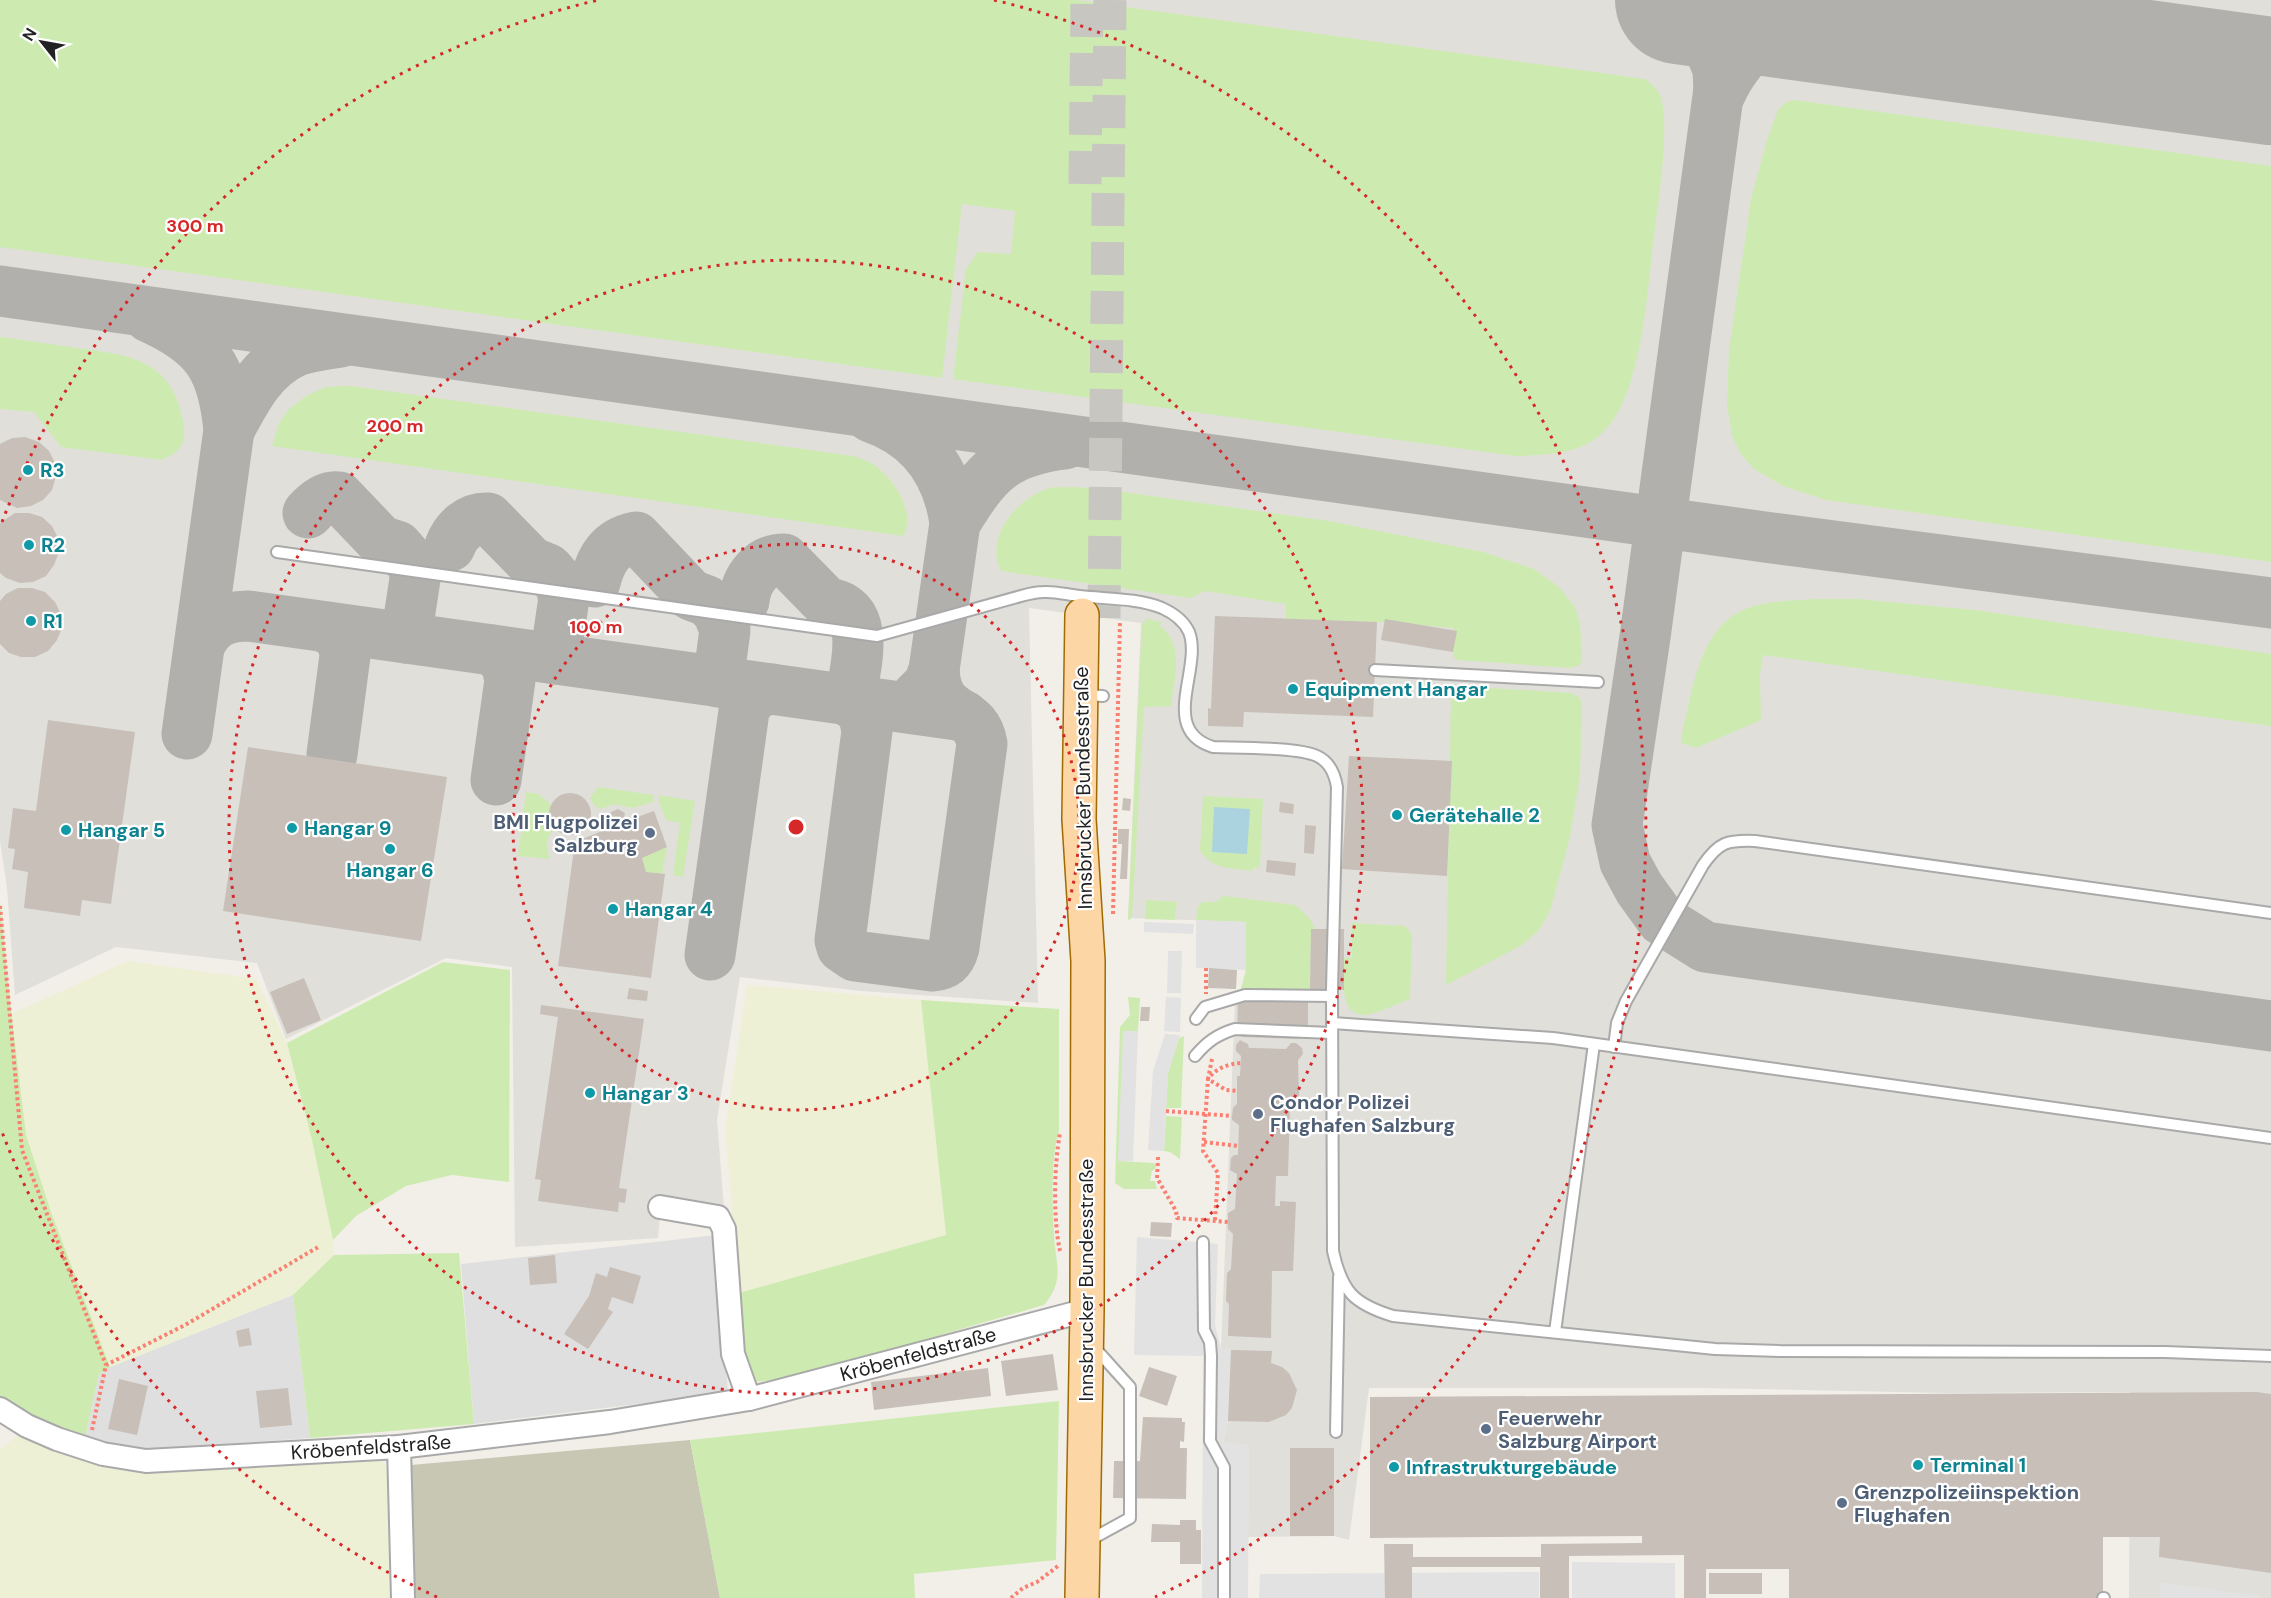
<svg xmlns="http://www.w3.org/2000/svg" width="2271" height="1598" font-family="'DM Sans',sans-serif">
<rect width="100%" height="100%" fill="#f2efe9"/>
<!-- residential -->
<g fill="#e0dfdf">
<path d="M716 1235 728 1393 474 1424 461 1264Z"/>
<path d="M293 1295 310 1438 146 1450 85 1438 99 1374 110 1367Z"/>
</g>
<!-- airport -->
<path fill="#e1dfda" d="M0 0H2271V1598H2129L2130 1392 1946 1393 1701 1388H1369L1349 1540 1334 1536 1248 1537 1249 1445 1223 1443 1228 1421 1231 1350 1221 1349 1235 1002 1241 989 1246 970V922L1132 918 1128 920 1141 623 1029 608 1038 1003 861 991 740 977 717 1120 724 1208 662 1195 658 1238 515 1247 512 967 446 958 286 1039 257 963 116 947 15 995 7 888 0 841Z"/>
<!-- construction -->
<path fill="#c7c7b4" d="M690 1440 720 1598H413L411 1465Z"/>
<!-- farmland -->
<g fill="#eef0d5">
<path d="M128 961 256 979 287 1043 312 1140 333 1240 334 1255 293 1295 110 1367 51 1212 26 1135 11 1014Z"/>
<path d="M747 985 921 1000 946 1235 735 1294 732 1209 725 1130Z"/>
<path d="M19 1434 62 1451 365 1456 383 1461 393 1482 395 1598H0V1449Z"/>
</g>
<!-- grass -->
<g fill="#cdebb0">
<path d="M0 0H1076L1645 79C1650 83 1657 88 1660 95 1671 124 1658 203 1654 236 1648 285 1645 336 1630 384 1624 401 1617 418 1604 431 1582 455 1545 455 1515 456L953 379 966 269 978 252 1011 254 1015 211 962 204 942 378 0 247Z"/>
<path d="M1794 100 2271 166V562L1826 500 1783 486 1754 469 1741 454 1732 436 1727 404 1729 350 1751 199 1767 140 1778 110 1785 103Z"/>
<path d="M0 337C26 340 51 344 77 348 129 355 172 359 183 421 187 443 181 451 162 460L61 447 34 412 0 409Z"/>
<path d="M351 386 853 456C859 458 866 460 871 463 892 476 917 511 903 536L272 446 279 423 289 409 306 396 326 387Z"/>
<path d="M1071 487 1095 488 1329 521 1483 552 1534 569 1559 587 1575 607 1580 624 1582 658 1580 665 1571 668 1457 660 1453 656 1454 628 1377 622 1286 619V604L1205 591 1191 598 1001 571C984 539 1016 499 1047 489 1054 486 1063 488 1071 487Z"/>
<path d="M1816 599H1858L1975 610 2271 654V726L1763 655 1760 674 1761 720 1696 748 1682 743 1681 738C1692 696 1697 634 1739 612 1761 600 1792 601 1816 599Z"/>
<path d="M1145 618 1161 622 1160 626C1185 644 1174 680 1171 706L1144 707 1132 918 1128 920 1142 623H1145Z"/>
<path d="M1459 686 1571 693 1580 698 1582 706 1580 775 1570 837 1550 911 1539 930 1522 945 1446 985 1451 694Z"/>
<path d="M598 787 654 795 653 802 633 808 613 804 601 809 595 806 590 798Z"/>
<path d="M526 792 538 794 551 804 549 817 555 829C544 839 546 846 550 859L518 856Z"/>
<path d="M659 795 695 801 683 877 673 875 680 823 666 820 659 802Z"/>
<path d="M1203 796 1263 799 1260 868 1253 867V871C1233 868 1211 870 1200 850Z"/>
<path d="M667 847 662 874 646 872 642 858Z"/>
<path d="M1224 896 1295 905C1304 912 1311 918 1315 929H1311L1310 989H1241L1246 970V922L1196 920 1198 907 1202 902H1215Z"/>
<path d="M1146 900 1177 902 1175 920 1145 919Z"/>
<path d="M0 903 10 1002 26 1135 51 1212 110 1367 99 1374 85 1438 53 1428 0 1398Z"/>
<path d="M1352 923 1405 926 1412 935 1410 999C1400 1003 1373 1015 1364 1015 1338 1015 1344 975 1344 958H1352Z"/>
<path d="M443 962 510 970 509 1182 452 1175 406 1186 356 1216 333 1240 312 1140 287 1043Z"/>
<path d="M1128 997 1140 998 1138 1031H1124L1119 1161 1154 1163 1156 1168 1152 1171 1150 1181H1155L1157 1189H1124L1115 1183 1120 1027 1130 1015Z"/>
<path d="M921 1000 1059 1009V1130C1051 1158 1052 1204 1054 1234 1055 1262 1066 1280 1044 1305L793 1378 754 1382 745 1369 735 1294 946 1235Z"/>
<path d="M1184 1036 1181 1108H1166L1168 1073 1179 1038Z"/>
<path d="M1166 1116 1182 1117 1180 1159 1170 1152 1164 1151Z"/>
<path d="M459 1253 474 1424 310 1438 293 1295 334 1255Z"/>
<path d="M1059 1401 1056 1560 914 1574 915 1598H720L690 1440Z"/>
</g>
<!-- parking -->
<g fill="#e2e2e2">
<path d="M1196 920 1246 922V970L1196 968Z"/>
<path d="M1144 922 1194 924 1193 934 1144 932Z"/>
<path d="M1168 951H1182L1181 993H1167Z"/>
<path d="M1166 997 1181 998 1180 1032 1164 1031Z"/>
<path d="M1123 1031H1138L1133 1161H1118Z"/>
<path d="M1165 1034 1180 1035 1168 1073 1164 1151 1148 1150 1153 1071Z"/>
<path d="M1137 1237 1218 1244 1215 1325 1221 1348 1231 1350 1228 1421 1223 1442 1249 1445 1248 1598H1202L1203 1356 1134 1355Z"/>
<path d="M1572 1562 1675 1563V1598H1572Z"/>
<path d="M1539 1572V1598H1259L1260 1574Z"/>
<path d="M2159 1582 2260 1596V1598H2161Z"/>
</g>
<!-- water -->
<path fill="#aad3df" d="M1214 807 1250 809 1247 854 1212 852Z"/>
<g fill="none" stroke-linecap="round" stroke-linejoin="round">
<!-- taxiway -->
<g stroke="#b1b0ac" stroke-width="51">
<path d="M1657 0C1681 7 1708 42 1716 64 1719 71 1718 80 1719 88"/>
<path d="M1731 0 1645 637 1617 825 1625 862 1639 888 1662 920 1705 947 2271 1026"/>
<path d="M1720 94C1741 49 1765 34 1811 19"/>
<path d="M0 291 1772 538 2271 603"/>
<path d="M149 317C207 343 223 368 229 430 245 400 261 367 294 352 305 347 328 344 340 342"/>
<path d="M871 417C921 434 948 472 955 523 986 472 1004 451 1065 444"/>
<path d="M308 513C316 504 326 495 339 497L381 541 397 546 410 561 415 572V579L406 638"/>
<path d="M450 546C456 530 470 517 488 518L531 562 548 569 559 582 564 598 555 659"/>
<path d="M595 582C601 558 611 542 636 537L691 595 707 601 718 612 725 630 718 682"/>
<path d="M744 601C746 579 761 559 784 559L827 603C875 608 854 671 850 701"/>
<path d="M325 627C338 633 344 641 345 656L332 754"/>
<path d="M200 644C210 623 225 616 248 616L964 716"/>
<path d="M492 650 506 662 510 680 496 780"/>
<path d="M916 697 929 684 934 670 955 523"/>
<path d="M847 700 863 711 867 731 840 940 842 947 855 956 932 966C945 965 951 959 954 947L982 744C976 704 937 723 934 670"/>
<path d="M187 734 229 430"/>
<path d="M710 955 744 711C750 697 757 692 772 689"/>
</g>
<!-- runway -->
<path stroke="#b1b0ac" stroke-width="128" d="M1679 0 2271 81"/>
</g>
<!-- building -->
<g fill="#c7bfb8">
<path d="M25 437 39 442 49 451 55 463 56 476 52 490 43 500 31 506 17 508 0 500V444L12 438Z"/>
<path d="M15 513H29L42 517 52 526 58 538 59 552 54 565 46 576 33 582 20 583 6 578 0 573V523Z"/>
<path d="M18 588H32L45 592 55 602 61 614 62 628 57 640 48 651 35 657H21L9 653 0 644V601L6 594Z"/>
<path d="M1215 616 1377 622 1373 717 1244 712 1243 727 1208 726V708L1211 709Z"/>
<path d="M1385 619 1457 631 1453 652 1381 640Z"/>
<path d="M48 720 135 732 111 904 82 900 80 916 24 908 28 872 12 869 15 849 8 848 13 808 36 811Z"/>
<path d="M248 747 447 777 421 941 223 911Z"/>
<path d="M1349 756 1452 761 1447 876 1342 869Z"/>
<circle cx="570" cy="814" r="21"/>
<path d="M1123 798 1131 799 1130 811 1122 810Z"/>
<path d="M1280 802 1294 804 1293 814 1279 812Z"/>
<path d="M618 809 625 813 623 822 654 811 667 847 642 858 646 872 665 874 651 978 558 966 575 842 614 826 606 819 611 812Z"/>
<path d="M1305 825 1316 826 1314 854 1304 853Z"/>
<path d="M1118 829H1129L1127 879H1120L1122 844H1118Z"/>
<path d="M1267 860 1296 863 1295 876 1266 872Z"/>
<path d="M1311 929H1344V990L1310 989Z"/>
<path d="M1209 968 1237 970 1236 989 1208 988Z"/>
<path d="M304 978 321 1020 287 1034 270 992Z"/>
<path d="M629 988 648 991 647 1001 627 999Z"/>
<path d="M1301 997 1308 1002V1034L1299 1039 1242 1037 1237 1032 1238 1000Z"/>
<path d="M541 1005 644 1019 619 1188 627 1189 625 1203 619 1202 618 1212 538 1201 541 1180 535 1179 558 1017 540 1014Z"/>
<path d="M1141 1007H1150L1149 1021H1140Z"/>
<path d="M1240 1040 1248 1044 1249 1048 1286 1049 1291 1043H1296L1302 1048 1303 1054 1298 1060 1299 1095 1297 1100H1287V1105H1290L1288 1176H1276L1275 1206H1280V1201L1296 1202 1293 1271H1272L1271 1338 1228 1336 1229 1304 1226 1301 1227 1273 1231 1269 1233 1234 1228 1229V1213L1235 1209 1237 1174 1230 1170 1231 1158 1234 1155H1238L1239 1125 1232 1120V1116L1233 1108 1237 1104V1076H1240L1241 1056 1236 1051V1045Z"/>
<path d="M1151 1222 1172 1223 1171 1237 1150 1236Z"/>
<path d="M555 1255 557 1283 530 1285 528 1258Z"/>
<path d="M610 1267 641 1276 633 1304 612 1297 608 1309 613 1312 588 1349 564 1334 589 1296 596 1273 607 1277Z"/>
<path d="M249 1328 252 1345 239 1347 236 1331Z"/>
<path d="M1231 1350 1272 1351 1271 1363 1282 1367 1289 1373 1297 1390 1292 1408 1286 1415 1269 1422 1228 1421Z"/>
<path d="M1053 1354 1058 1390 1006 1396 1001 1361Z"/>
<path d="M1149 1367 1177 1376 1167 1406 1139 1396Z"/>
<path d="M988 1368 991 1396 874 1410 871 1382Z"/>
<path d="M119 1379 148 1386 137 1435 108 1429Z"/>
<path d="M288 1388 292 1425 260 1428 256 1391Z"/>
<path d="M2256 1392 2271 1394V1573L2159 1557 2160 1537H2103V1598H1789V1569H1706V1598H1684V1555L1569 1556V1598H1540V1567H1412V1598H1385L1384 1544H1413V1557H1541V1544L1642 1543V1536L1370 1538V1397Z"/>
<path d="M1143 1417 1182 1418V1422H1185L1184 1442 1180 1441V1448H1187L1186 1499 1113 1498 1114 1461H1140Z"/>
<rect x="1290" y="1448" width="44" height="88"/>
<path d="M1180 1520H1196V1530H1201V1564H1180V1542H1151L1152 1524 1180 1525Z"/>
<rect x="1709" y="1573" width="53" height="21"/>
</g>
<g fill="none" stroke-linecap="round" stroke-linejoin="round">
<!-- primary-tunnel -->
<g stroke="#c8c6c1" stroke-width="33" stroke-dasharray="33 16" stroke-linecap="butt">
<path d="M1085 184 1087 0"/>
<path d="M1104 618 1110 0"/>
</g>
<defs>
<g id="service">
<path d="M277 552 877 636 1021 596C1028 594 1036 592 1044 592 1055 591 1068 595 1080 596 1106 599 1138 598 1162 608 1173 613 1184 621 1189 632 1203 668 1158 730 1213 747 1237 748 1298 747 1317 756 1330 762 1335 775 1337 787L1332 989 1333 1251C1342 1292 1354 1304 1393 1316L1715 1349 1780 1351 2165 1352 2271 1356"/>
<path d="M1375 670 1598 682"/>
<path d="M1084 695 1103 696"/>
<path d="M1196 1019 1205 1007 1245 995 1332 996"/>
<path d="M1332 1023 1553 1038 2271 1138"/>
<path d="M1614 1047 1617 1023 1626 1001 1703 865C1719 842 1727 840 1755 841L2271 913"/>
<path d="M1195 1056C1207 1042 1216 1035 1235 1029L1332 1033"/>
<path d="M1203 1242 1204 1330 1210 1342 1211 1356 1210 1441 1224 1467V1598"/>
<path d="M1555 1332 1594 1044"/>
<path d="M1336 1432 1339 1277"/>
<path d="M1088 1541 1130 1518V1387L1094 1347"/>
<path d="M2103 1598H2104"/>
</g>
<g id="minor">
<path d="M660 1207 718 1217 724 1229 733 1354 749 1399"/>
<path d="M0 1409 27 1426 57 1439 103 1454 146 1461 399 1447 610 1422 749 1399 1087 1310"/>
<path d="M399 1447 403 1598"/>
</g>
<path id="primary" d="M1082 615 1079 819 1088 961 1087 1310 1082 1598"/>
</defs>
<!-- service casing -->
<use href="#service" stroke="#a9a9a9" stroke-width="14"/>
<!-- minor casing -->
<use href="#minor" stroke="#a9a9a9" stroke-width="26"/>
<!-- primary casing -->
<use href="#primary" stroke="#a06b00" stroke-width="36"/>
<!-- path -->
<g stroke="#fa8072" stroke-width="4" stroke-dasharray="3 3" stroke-linecap="butt">
<path d="M0 906 22 1150 106 1365"/>
<path d="M1113 914 1120 621"/>
<path d="M1206 968V994"/>
<path d="M1212 1059 1208 1079 1226 1090 1237 1091"/>
<path d="M1166 1111 1232 1116"/>
<path d="M1204 1142 1238 1146"/>
<path d="M1158 1157 1157 1178 1176 1211 1177 1218 1228 1222"/>
<path d="M1215 1220 1218 1173 1203 1151 1208 1079C1216 1068 1228 1064 1241 1063"/>
<path d="M1060 1251C1053 1220 1054 1165 1060 1133"/>
<path d="M92 1430 106 1365 185 1325 320 1246"/>
<path d="M1011 1598 1023 1588 1037 1582 1058 1566"/>
</g>
<!-- service -->
<use href="#service" stroke="#fff" stroke-width="10"/>
<!-- minor -->
<use href="#minor" stroke="#fff" stroke-width="22"/>
<!-- primary -->
<use href="#primary" stroke="#fcd6a4" stroke-width="33"/>
</g>
<!-- distance rings -->
<g fill="none" stroke="#d62828" stroke-width="3" stroke-dasharray="3 6">
<circle cx="796" cy="827" r="283"/>
<circle cx="796" cy="827" r="567"/>
<path d="M437 1597A850 850 0 0 1 2 1132M2 522A850 850 0 0 1 598 0M994 0A850 850 0 0 1 1155 1597"/>
</g>
<!-- markers -->
<g fill="#0f9aa8" stroke="#fff" stroke-width="2">
<circle cx="28" cy="470" r="6"/>
<circle cx="29" cy="545" r="6"/>
<circle cx="31" cy="621" r="6"/>
<circle cx="1293" cy="689" r="6"/>
<circle cx="1397" cy="815" r="6"/>
<circle cx="292" cy="828" r="6"/>
<circle cx="66" cy="830" r="6"/>
<circle cx="390" cy="849" r="6"/>
<circle cx="613" cy="909" r="6"/>
<circle cx="590" cy="1093" r="6"/>
<circle cx="1918" cy="1465" r="6"/>
<circle cx="1394" cy="1467" r="6"/>
</g>
<g fill="#5c6f8a" stroke="#fff" stroke-width="2">
<circle cx="650" cy="833" r="6"/>
<circle cx="1258" cy="1114" r="6"/>
<circle cx="1486" cy="1429" r="6"/>
<circle cx="1842" cy="1503" r="6"/>
</g>
<g text-anchor="middle" stroke-width="4.5" stroke-linejoin="round" paint-order="stroke">
<!-- culture labels -->
<g font-size="20" font-weight="bold" fill="#0d838f" stroke="#fff" text-anchor="start">
<text x="40" y="477">R3</text>
<text x="41" y="552">R2</text>
<text x="43" y="628">R1</text>
<text x="1305" y="696">Equipment Hangar</text>
<text x="1409" y="822">Gerätehalle 2</text>
<text x="304" y="835">Hangar 9</text>
<text x="78" y="837">Hangar 5</text>
<text x="390" y="877" text-anchor="middle">Hangar 6</text>
<text x="625" y="916">Hangar 4</text>
<text x="602" y="1100">Hangar 3</text>
<text x="1930" y="1472">Terminal 1</text>
<text x="1406" y="1474">Infrastrukturgebäude</text>
</g>
<!-- street labels -->
<g font-size="20" fill="#222" stroke="#fff">
<text transform="translate(1083 788) rotate(-91)" y="7">Innsbrucker Bundesstraße</text>
<text transform="translate(1086 1280) rotate(-90)" y="7">Innsbrucker Bundesstraße</text>
<text transform="translate(918 1354) rotate(-15)" y="7">Kröbenfeldstraße</text>
<text transform="translate(371 1447) rotate(-4)" y="7">Kröbenfeldstraße</text>
</g>
<!-- service labels -->
<g font-size="20" font-weight="bold" fill="#4e5e75" stroke="#fff" text-anchor="start">
<text x="638" y="829" text-anchor="end">BMI Flugpolizei<tspan x="638" dy="23">Salzburg</tspan></text>
<text x="1270" y="1109">Condor Polizei<tspan x="1270" dy="23">Flughafen Salzburg</tspan></text>
<text x="1498" y="1425">Feuerwehr<tspan x="1498" dy="23">Salzburg Airport</tspan></text>
<text x="1854" y="1499">Grenzpolizeiinspektion<tspan x="1854" dy="23">Flughafen</tspan></text>
</g>
</g>
<circle cx="796" cy="827" r="9" fill="#d62828" stroke="#fff" stroke-width="3"/>
<g font-size="18" text-anchor="middle" font-weight="bold" fill="#d62828" stroke="#fff" stroke-width="4.5" stroke-linejoin="round" paint-order="stroke">
<text x="195" y="232">300 m</text>
<text x="395" y="432">200 m</text>
<text x="596" y="633">100 m</text>
</g>
<!-- north arrow -->
<g transform="translate(42 42) rotate(301)" stroke="#ffffff" stroke-width="4.5" paint-order="stroke">
<path d="M0-4.5L10 22L0 15L-10 22Z" fill="#222222"/>
<text y="-9" font-size="16" font-weight="bold" text-anchor="middle" fill="#222222">N</text>
</g>
</svg>
